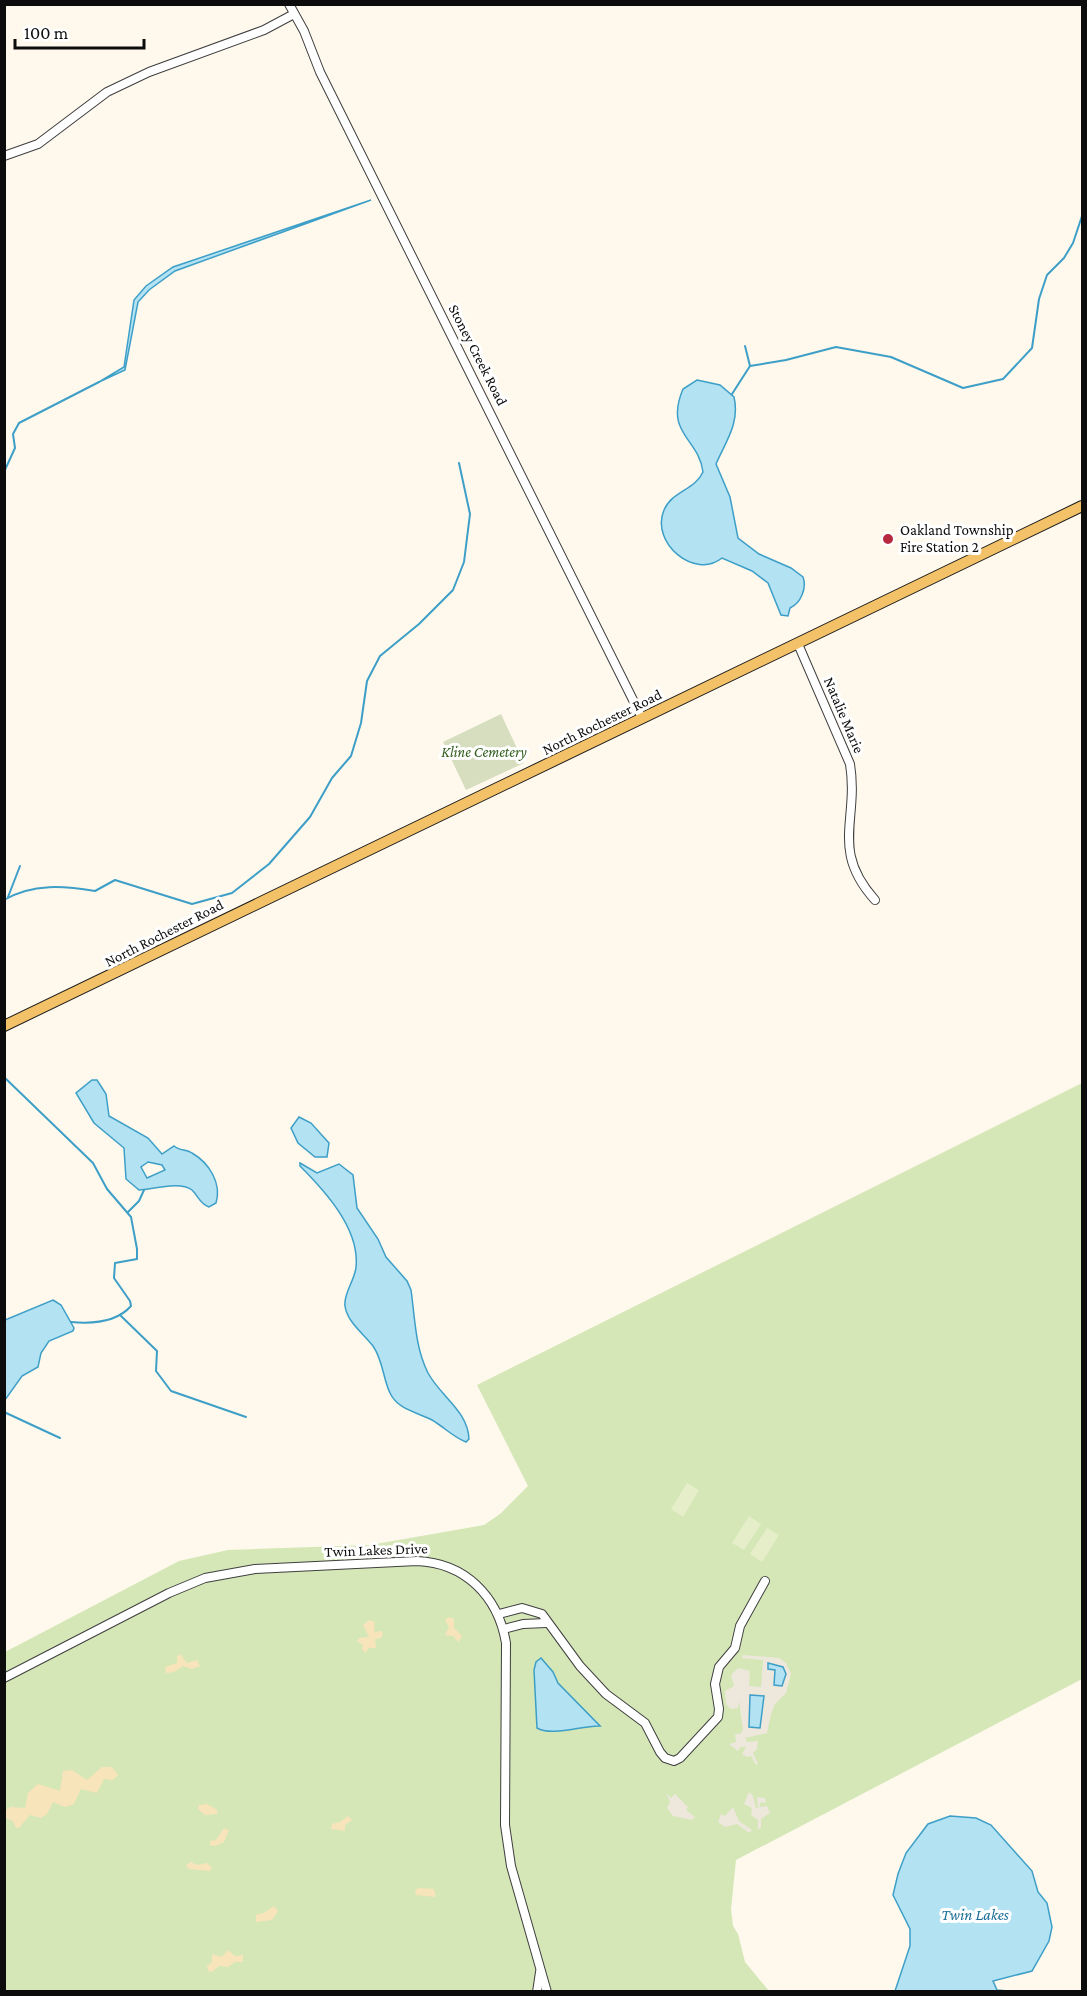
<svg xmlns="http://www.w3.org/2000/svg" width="1087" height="1996" font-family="'Crimson Pro',serif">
<rect width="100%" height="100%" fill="#fef9ec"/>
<!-- green -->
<path fill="#d5e7b7" d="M1082 1083V1679L736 1860 731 1909 733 1926 738 1934 745 1962 769 1991H5V1652L179 1561 228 1550 370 1545 484 1525 500 1514 528 1486 477 1385Z"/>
<!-- sand -->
<g fill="#f8e4ba">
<path d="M449 1617 454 1619V1628L462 1636 459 1642 453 1636 445 1635 449 1627 445 1620Z"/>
<path d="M369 1620 375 1622 374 1632 381 1631 383 1634 381 1638 375 1639 376 1648H369L365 1653 362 1649 363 1645 357 1641 359 1638 369 1637 363 1625Z"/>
<path d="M180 1654 187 1663 197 1660 200 1666 192 1669 183 1666 174 1672 166 1673 165 1667 177 1663V1656Z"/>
<path d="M102 1767H112L118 1775 113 1780 104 1779 97 1793 81 1789 74 1804 65 1807 53 1802 47 1814 41 1818 30 1815 19 1828H16L13 1821 5 1818V1810L11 1807 25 1808 28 1793 38 1784 60 1791 63 1771 72 1770 87 1780Z"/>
<path d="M207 1804 217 1810V1814L205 1815 198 1809 199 1805Z"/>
<path d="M348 1816 352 1820 345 1825V1831L331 1829 332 1824 340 1822Z"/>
<path d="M224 1828 229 1830 224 1842 215 1846 210 1845V1841L216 1840Z"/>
<path d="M191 1862 197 1865 207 1863 212 1868 210 1871 189 1869 186 1865Z"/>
<path d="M419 1888 434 1889 436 1897 416 1895 415 1890Z"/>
<path d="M274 1906 278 1911 272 1920 256 1922V1915L264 1913Z"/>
<path d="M228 1950 235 1956 243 1955V1962H235L228 1967 219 1966 212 1972 208 1971 207 1966 212 1962V1954L222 1957Z"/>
</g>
<!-- cemetery -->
<path fill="#d7debf" d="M501 714 524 763 466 790 443 742Z"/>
<!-- pitch -->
<g fill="#e5eec9">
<path d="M687 1483 699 1490 683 1517 671 1509Z"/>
<path d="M749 1516 761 1524 744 1550 732 1543Z"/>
<path d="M767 1528 779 1535 762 1562 750 1554Z"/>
</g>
<!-- plaza -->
<g fill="#ede7dc">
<path d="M743 1655 779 1658 786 1663 791 1674 786 1693 775 1704 771 1714 767 1733 745 1738 747 1742 758 1741 757 1749 753 1753 758 1764 756 1765 751 1756 747 1757 742 1754 746 1747H740L738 1751 729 1744 736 1742 735 1734H740L743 1730 739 1701 738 1708 731 1709 726 1704 725 1691 734 1686 731 1675 738 1668 750 1671 749 1686 761 1687 763 1660 742 1658Z"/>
<path d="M749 1792 753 1796 756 1808H758L757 1797 765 1798 766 1803 761 1802 759 1807 767 1806 770 1813 761 1819V1827L758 1830V1820L751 1815 752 1808 744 1804Z"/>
<path d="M666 1793 671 1798 675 1794 688 1807 686 1810 695 1817 692 1820 673 1816 667 1808 670 1802Z"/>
<path d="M733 1807 739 1821 752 1830 749 1833 737 1824 725 1827 718 1822 721 1814 725 1816Z"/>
</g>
<!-- water -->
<g fill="#b3e2f3" stroke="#3d9fc7" stroke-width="1.5" fill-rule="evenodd">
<path d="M371 200 175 271 149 290 138 302 125 370 99 382 124 367 134 300 146 286 173 267Z"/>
<path d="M697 380 720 385 734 397C740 423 726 441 716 464L730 497 738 538 759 554 791 568 803 577C807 588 801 603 790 608L788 616 781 615 768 583 752 571 722 558C695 580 650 543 664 510 672 491 695 490 703 472 699 438 664 434 683 389Z"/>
<path d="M92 1080H97L106 1094 109 1116 148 1138 162 1154 174 1146C180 1151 186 1149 192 1153 209 1163 222 1183 216 1203L209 1207C200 1204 199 1197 192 1190 180 1181 154 1189 139 1190L126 1179 124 1148 94 1123 76 1093ZM148 1162 162 1165 165 1170 147 1178 141 1167Z"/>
<path d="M299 1117 311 1123 329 1143 327 1157H315L298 1143 291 1128Z"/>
<path d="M300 1163 317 1173 339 1164 353 1175 357 1208 378 1239 386 1257 407 1281 411 1290C415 1318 415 1347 428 1373 441 1397 468 1411 469 1439L466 1442C453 1437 444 1427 432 1420 417 1412 398 1410 390 1393 383 1379 383 1360 373 1346 364 1334 347 1322 345 1306 343 1294 355 1280 356 1267 360 1229 325 1191 300 1166Z"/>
<path d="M53 1300 61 1305 74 1328 73 1331 49 1341 41 1353 38 1367 22 1376 5 1400V1320Z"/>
<path d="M541 1658 553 1672 558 1683 600 1726C583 1725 552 1737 537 1728L534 1670 536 1662Z"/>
<path d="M768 1663 783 1667 786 1674 782 1686 774 1685 775 1670 768 1669Z"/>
<path d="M750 1695 764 1696 760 1728 749 1727Z"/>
<path d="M950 1816 976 1818 991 1825 1032 1871 1038 1892 1047 1903 1052 1927 1049 1941 1032 1971 993 1981 997 1990 1008 1991H895L910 1946V1929L893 1895 898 1874 906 1853 928 1824Z"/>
</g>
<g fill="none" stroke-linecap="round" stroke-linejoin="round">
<!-- stream -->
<g stroke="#3d9fc7" stroke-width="2">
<path d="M745 346 750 366"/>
<path d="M732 394 750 366 786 360 836 347 891 357 963 388 1003 379 1032 348 1039 299 1047 275 1064 258 1073 243 1082 216"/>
<path d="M4 472 15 448 13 434 19 423 99 382"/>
<path d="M8 897 20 866"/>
<path d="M4 900C33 883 65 886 95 891L115 880 192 904 232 893 269 864 310 817 332 778 351 756 361 723 367 681 380 656 419 624 453 590 464 562 470 514 459 463"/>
<path d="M4 1077 93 1163 107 1189 131 1217 137 1249V1259L115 1263 114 1278 130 1301 131 1306C116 1323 92 1324 71 1322"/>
<path d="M128 1212 139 1201 144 1190"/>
<path d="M120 1315 157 1351 156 1371 171 1391 246 1417"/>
<path d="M4 1412 60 1438"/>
</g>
<defs>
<g id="minor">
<path d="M289 4 304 31 320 72 642 718"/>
<path d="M4 156 38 144 107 92 149 72 264 30 294 14"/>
<path d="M798 644 850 764C859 820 830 850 875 900"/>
<path d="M499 1614 522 1608 542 1614 580 1666 606 1694 645 1723 660 1752 665 1758 674 1761 680 1758 718 1717 719 1709 715 1684 719 1667 735 1648 740 1626 765 1581"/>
<path d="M504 1629 523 1624 546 1623"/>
<path d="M4 1678 169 1593 205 1578 255 1569 417 1561C465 1563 498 1596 506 1643L505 1825 511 1866 547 1992"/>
<path d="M537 1992 540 1972"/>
</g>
<path id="major" d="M4 1026 1082 506"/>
</defs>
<!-- minor casing -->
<use href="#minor" stroke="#3f3f3f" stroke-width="10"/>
<!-- major casing -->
<use href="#major" stroke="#1d1d1d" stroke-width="12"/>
<!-- minor -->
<use href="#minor" stroke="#fff" stroke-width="8"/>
<!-- major -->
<use href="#major" stroke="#f3c268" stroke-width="10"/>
</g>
<!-- markers -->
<circle fill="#b62a40" stroke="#fff" stroke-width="2" cx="888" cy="539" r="6"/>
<g text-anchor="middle" stroke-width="6" stroke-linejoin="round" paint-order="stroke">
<!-- street labels -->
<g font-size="15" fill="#0c0c0c" stroke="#fff">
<text transform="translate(478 355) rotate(63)" y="5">Stoney Creek Road</text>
<text transform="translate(844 715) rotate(67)" y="5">Natalie Marie</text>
<text transform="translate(602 722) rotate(-26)" y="5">North Rochester Road</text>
<text transform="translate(164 933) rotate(-27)" y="5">North Rochester Road</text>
<text transform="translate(376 1550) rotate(-2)" y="5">Twin Lakes Drive</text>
</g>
<!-- poi labels -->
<g font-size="15" fill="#0c0c0c" stroke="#fff" text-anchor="start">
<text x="900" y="535">Oakland Township<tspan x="900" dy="17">Fire Station 2</tspan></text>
</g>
<!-- park labels -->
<g font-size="15" font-style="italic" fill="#346020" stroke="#fff">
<text x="484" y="757">Kline Cemetery</text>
</g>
<!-- water labels -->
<g font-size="16" font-style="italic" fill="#1b6f98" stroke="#fff">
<text x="975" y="1920">Twin Lakes</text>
</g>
</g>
<!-- border -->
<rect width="1087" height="1996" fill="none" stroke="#0c0c0c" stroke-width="12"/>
<!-- scale -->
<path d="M15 39v9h129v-9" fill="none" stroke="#0c0c0c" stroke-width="3"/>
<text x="24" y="39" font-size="18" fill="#0c0c0c" stroke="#ffffff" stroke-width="4.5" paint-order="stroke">100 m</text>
</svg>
